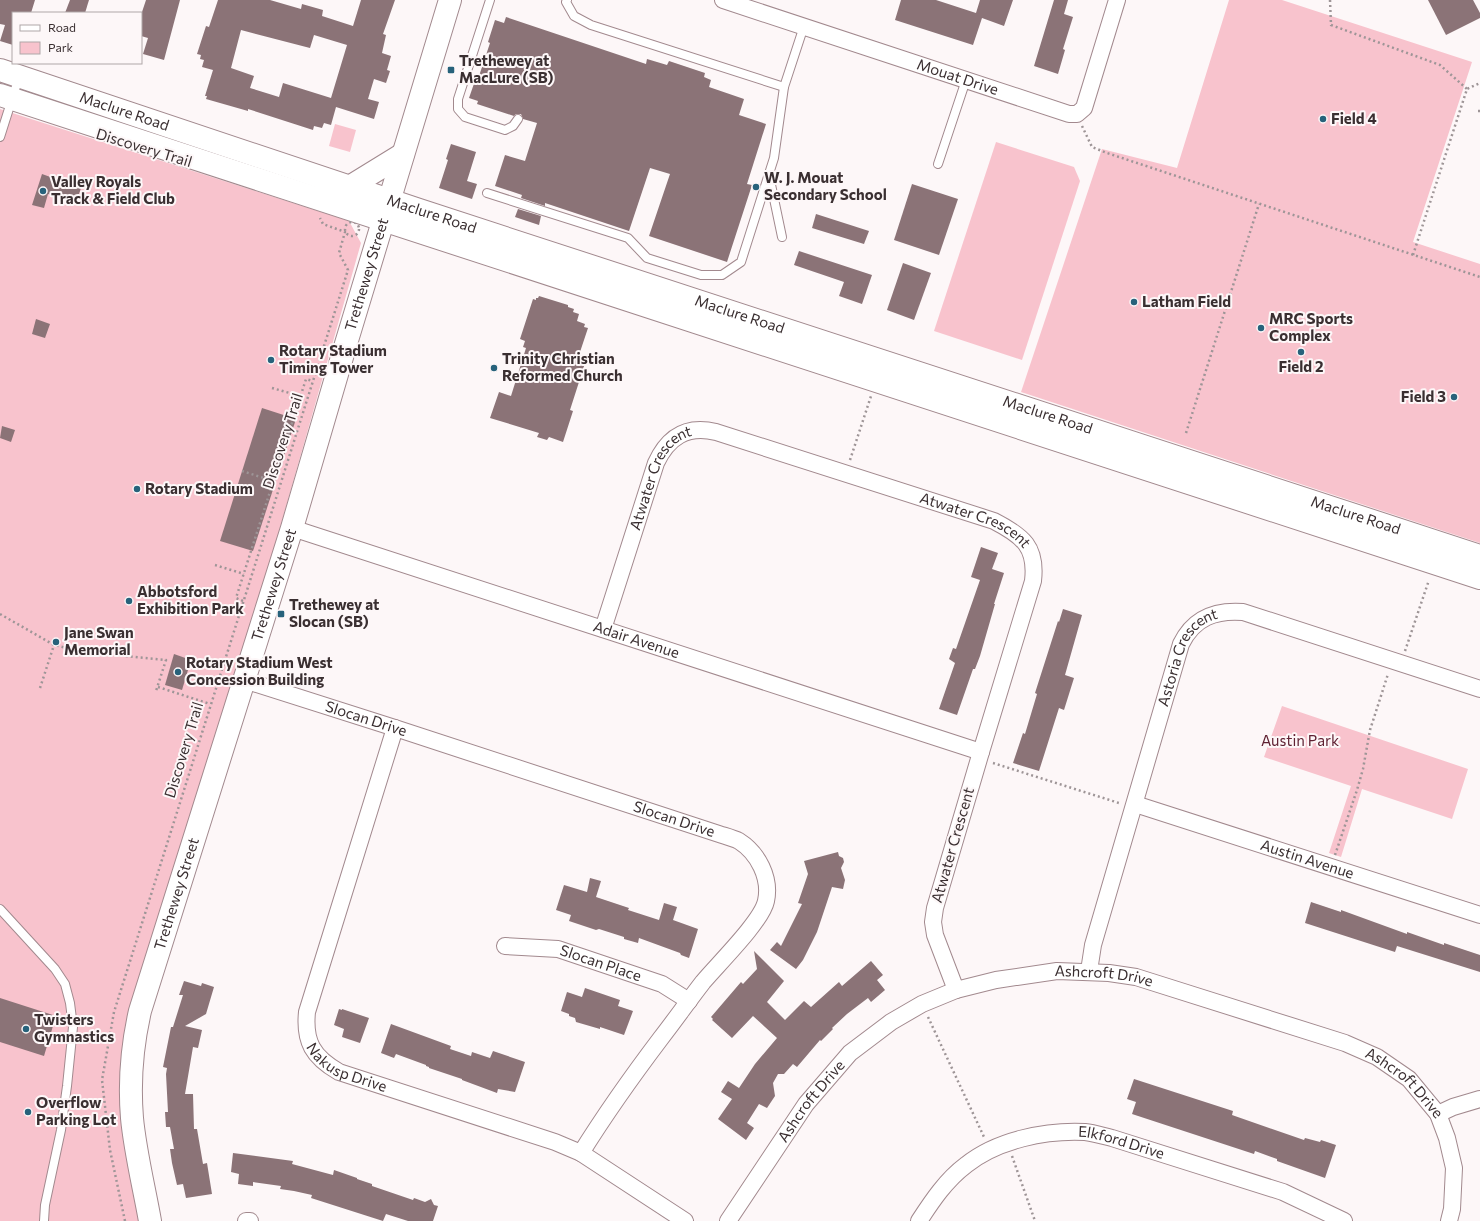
<svg xmlns="http://www.w3.org/2000/svg" width="1480" height="1221" font-family="Commissioner,sans-serif">
<rect width="100%" height="100%" fill="#fdf7f8"/>
<!-- green -->
<g fill="#f8c3cd">
<path d="M1229 0H1282L1472 62 1413 242 1480 264V543L1021 392 1102 149 1177 168Z"/>
<path d="M0 109 349 221 361 243 280 528 232 691 129 1010 122 1055 141 1221H0Z"/>
<path d="M335 124 356 130 350 152 329 146Z"/>
<path d="M996 142 1074 167 1080 181 1022 360 934 331Z"/>
<path d="M1282 706 1468 769 1452 819 1362 789 1341 857 1329 853 1351 786 1264 757Z"/>
</g>
<!-- building -->
<g fill="#8b7377" fill-rule="evenodd">
<path d="M0 0H35L31 13H13V45L0 41 5 25 0 24Z"/>
<path d="M70 0H89L85 13H65Z"/>
<path d="M146 0H180L164 60 143 54 148 38 141 36V15Z"/>
<path d="M218 0H270L301 9 302 4 323 10 322 16 353 26 361 0H395L383 34 386 35 382 53 391 56 387 70 390 71 386 83 374 79 368 99 379 102 374 119 336 107 331 125 324 123 322 128 314 126 313 130 248 109V111L206 99 207 96H205L213 70 202 67 204 60 200 59 201 55 197 54 206 26 209 27ZM241 30 310 48 314 35 347 45 331 98 283 83 279 97 250 88 254 76 231 68Z"/>
<path d="M901 0H936L976 13 980 0H1013L1004 26 982 18 973 45 895 20Z"/>
<path d="M1054 0H1068L1064 14 1073 17 1063 49 1065 50 1058 74 1034 66Z"/>
<path d="M1428 0H1473L1480 13V18L1446 35Z"/>
<path d="M506 17 646 64 647 59 667 65 669 61 705 73 704 77 711 80 709 87 744 99 739 115 766 124 747 184 752 185 727 262 649 236 670 174 650 168 629 231 545 203V206L521 198 522 195 495 186 505 155 525 161 537 123 523 119 521 114H516L514 116 477 104 478 101 469 98 477 75 479 76 490 43 488 42 495 20 504 23Z"/>
<path d="M451 144 476 152 467 181 477 184 472 199 439 188 448 160 446 159Z"/>
<path d="M42 174 81 188 76 203 48 194 44 208 32 205Z"/>
<path d="M912 184 958 199 939 255 894 240Z"/>
<path d="M518 209 541 216 539 225 515 217Z"/>
<path d="M816 214 869 231 864 244 812 228Z"/>
<path d="M799 251 872 275 862 304 839 296 844 282 794 265Z"/>
<path d="M903 263 931 273 914 320 887 310Z"/>
<path d="M539 296 568 305V307L574 309 573 312 579 314 577 321 585 324 584 327 588 328 579 355 587 357 570 410 573 411 563 442 549 437 547 440 537 437 539 433 490 418 499 392 511 396 526 348 523 347 525 341 520 339 533 299 536 300V298H538Z"/>
<path d="M36 319 50 324 45 338 32 334Z"/>
<path d="M262 408 296 419 253 551 220 541Z"/>
<path d="M2 426 15 430 11 442 0 438Z"/>
<path d="M981 547 998 553 992 569 1004 573 994 604H995L980 656 975 669H973L957 715 939 709 955 663 949 659 953 648 956 649 980 580 971 577Z"/>
<path d="M1063 609 1082 615 1065 675 1074 678 1064 710 1059 708 1039 771 1013 763 1023 733 1025 734 1037 694 1035 693 1058 621 1059 622Z"/>
<path d="M174 654 191 660 182 690 165 685Z"/>
<path d="M838 852 839 856 843 858 844 862 841 868 845 880 843 889 832 887 817 932 803 960 796 969 770 950 777 942 781 946 802 904 798 903 808 874 804 861Z"/>
<path d="M590 878 601 881 596 897 629 908 628 910 659 920 664 903 677 907 673 920 698 929 689 958 681 955 680 953 639 938 638 943 624 939V937L599 929 596 930 569 921 571 915 556 910 564 885 587 892Z"/>
<path d="M1311 902 1341 912V910L1407 934V932L1444 945V943L1480 955V972L1397 946 1395 952 1305 923Z"/>
<path d="M754 951 784 981 767 1002 785 1020 804 1001 811 1007 839 982 842 986 871 961 883 975 877 980 885 990 871 1002 868 998 847 1014 832 1028 833 1029 821 1041 820 1040 797 1067 793 1064 784 1074H778L773 1083 775 1096 767 1108 759 1104 747 1123 754 1128 746 1140 718 1119 732 1099 721 1092 728 1081 739 1088 755 1064 777 1038 753 1016 732 1038 712 1020 713 1019 711 1017 741 982 743 984 757 969Z"/>
<path d="M184 981 201 986 202 983 214 987 206 1014 185 1026 202 1030 198 1048 193 1047 185 1094H193L194 1129H197L203 1164 207 1163 212 1194 186 1198 183 1184 177 1185 172 1163 170 1149H174L170 1127H166L165 1112H168L166 1074 167 1068 163 1067 171 1027H173L183 995H179Z"/>
<path d="M585 988 620 1000 618 1006 633 1011 624 1035 600 1027V1029L576 1022 575 1018 569 1016V1014L561 1011 567 992 582 997Z"/>
<path d="M0 998 56 1016 44 1056 0 1042Z"/>
<path d="M339 1009 342 1010V1009L369 1018 360 1043 342 1037 344 1029 334 1025Z"/>
<path d="M391 1024 451 1046 450 1049 471 1056 472 1052 490 1058 493 1051 525 1062 515 1092 498 1089 497 1093 462 1080V1079L429 1068V1067L426 1066V1065L396 1054 394 1058 381 1053Z"/>
<path d="M1134 1079 1233 1111 1232 1115 1304 1140 1305 1138 1320 1142 1321 1140 1336 1145 1325 1178 1277 1161V1159L1255 1151 1254 1154 1132 1114 1136 1102 1127 1099Z"/>
<path d="M233 1153 293 1161 292 1164 333 1175 334 1170 357 1178V1179L372 1184V1186L413 1200 414 1198 425 1202 431 1199 434 1205 438 1206 433 1221H408L386 1214 383 1221 311 1198 312 1195 294 1191 280 1189 281 1186 253 1182V1186L238 1184 239 1174 231 1172Z"/>
</g>
<g fill="none" stroke-linecap="round" stroke-linejoin="round">
<defs>
<g id="lane">
<path d="M490 0 458 99V109L465 117 505 130 513 126 518 119"/>
<path d="M567 0 566 2 574 16 591 25 784 87"/>
<path d="M0 137 19 77"/>
<path d="M938 164 966 80"/>
<path d="M769 175 782 237"/>
<path d="M487 193 628 238 647 258 701 275H722L741 262 774 158 784 87 804 26"/>
<path d="M0 909 55 969 65 984 70 1003 73 1027 67 1086 61 1130 45 1205 44 1221"/>
</g>
<g id="street">
<path id="s1" d="M723 0 1069 114H1077L1084 108 1117 0"/>
<path id="s2" d="M292 528 981 752"/>
<path id="s3" d="M603 629 656 463C668 437 687 425 716 432L994 521C1023 536 1037 547 1033 581L981 752 935 908 933 922 935 935 956 990"/>
<path id="s4" d="M244 680 395 728 719 834C725 836 733 838 739 841 758 853 771 878 766 901 762 921 718 964 703 982 689 1000 675 1020 661 1038 633 1075 606 1113 581 1153"/>
<path id="s5" d="M395 728 307 1012C304 1042 313 1057 339 1072L555 1142 581 1153 685 1221"/>
<path id="s6" d="M1135 804 1480 915"/>
<path id="s7" d="M505 946 558 949 662 984 689 1001"/>
<path id="s8" d="M1089 971 1093 945 1181 644C1194 617 1216 610 1243 612L1480 689"/>
<path d="M1438 1114 1453 1107 1480 1099"/>
<path d="M246 1221H250"/>
<path id="s9" d="M728 1221 806 1104 850 1053 891 1022 922 1004 956 990 996 980 1057 971 1109 973 1136 977 1345 1043 1377 1057 1409 1079 1438 1114 1447 1138 1454 1168 1452 1209 1449 1221"/>
<path id="s10" d="M919 1221C932 1201 946 1180 966 1165 997 1140 1046 1130 1085 1132 1094 1133 1103 1136 1112 1138L1283 1192 1344 1221"/>
</g>
<g id="secondary">
<path id="s11" d="M0 70 419 210 1480 556"/>
<path d="M0 95 1480 578"/>
<path d="M351 186 403 154"/>
<path id="s12" d="M150 1221C144 1187 135 1151 132 1118 129 1081 132 1046 140 1011L292 528 345 347 450 0"/>
</g>
</defs>
<!-- lane casing -->
<use href="#lane" stroke="#a2898e" stroke-width="10"/>
<!-- street casing -->
<use href="#street" stroke="#a2898e" stroke-width="18"/>
<!-- secondary casing -->
<use href="#secondary" stroke="#a2898e" stroke-width="24"/>
<!-- path -->
<g stroke="#9e9597" stroke-width="2.5" stroke-dasharray="2 3" stroke-linecap="butt">
<path d="M1330 0 1331 25 1440 65 1467 89"/>
<path d="M1478 111H1480"/>
<path d="M1082 126 1092 147 1107 153 1480 277"/>
<circle cx="352" cy="229" r="7"/>
<path d="M1413 255 1467 89 1480 83"/>
<path d="M272 388 300 396"/>
<path d="M1186 433 1259 204"/>
<path d="M850 460 871 396"/>
<path d="M242 471 273 481"/>
<path d="M215 565 244 574"/>
<path d="M243 601 236 598 306 379 313 381"/>
<path d="M0 614 54 645 84 652 166 660 156 691"/>
<path d="M1405 651 1429 580"/>
<path d="M158 687 210 704"/>
<path d="M40 688 54 645"/>
<path d="M993 763 1119 803"/>
<path d="M1335 855 1357 790 1363 769 1370 730 1388 674"/>
<path d="M928 1017 984 1137"/>
<path d="M1012 1156 1035 1221"/>
<path d="M125 1221 110 1150 102 1080 114 1012 348 270 339 253 345 232 323 224 320 218"/>
</g>
<!-- lane -->
<use href="#lane" stroke="#fff" stroke-width="8"/>
<!-- street -->
<use href="#street" stroke="#fff" stroke-width="16"/>
<!-- secondary -->
<use href="#secondary" stroke="#fff" stroke-width="22"/>
</g>
<!-- markers -->
<g fill="#27627b" stroke="#fdf7f8" stroke-width="1.5">
<rect x="447" y="66" width="8" height="8" rx="2"/>
<circle cx="1323" cy="119" r="4"/>
<circle cx="756" cy="187" r="4"/>
<circle cx="43" cy="191" r="4"/>
<circle cx="1134" cy="302" r="4"/>
<circle cx="1261" cy="328" r="4"/>
<circle cx="1301" cy="352" r="4"/>
<circle cx="271" cy="360" r="4"/>
<circle cx="494" cy="368" r="4"/>
<circle cx="1454" cy="397" r="4"/>
<circle cx="137" cy="489" r="4"/>
<circle cx="129" cy="601" r="4"/>
<rect x="277" y="610" width="8" height="8" rx="2"/>
<circle cx="56" cy="642" r="4"/>
<circle cx="178" cy="672" r="4"/>
<circle cx="26" cy="1029" r="4"/>
<circle cx="28" cy="1112" r="4"/>
</g>
<g text-anchor="middle" stroke-width="4" stroke-linejoin="round" paint-order="stroke">
<!-- poi labels -->
<g font-size="15" font-weight="bold" fill="#3a2f31" stroke="#fdf7f8" text-anchor="start">
<text x="459" y="66">Trethewey at<tspan x="459" dy="17">MacLure (SB)</tspan></text>
<text x="1331" y="124">Field 4</text>
<text x="764" y="183">W. J. Mouat<tspan x="764" dy="17">Secondary School</tspan></text>
<text x="51" y="187">Valley Royals<tspan x="51" dy="17">Track &amp; Field Club</tspan></text>
<text x="1142" y="307">Latham Field</text>
<text x="1269" y="324">MRC Sports<tspan x="1269" dy="17">Complex</tspan></text>
<text x="279" y="356">Rotary Stadium<tspan x="279" dy="17">Timing Tower</tspan></text>
<text x="502" y="364">Trinity Christian<tspan x="502" dy="17">Reformed Church</tspan></text>
<text x="1301" y="372" text-anchor="middle">Field 2</text>
<text x="1446" y="402" text-anchor="end">Field 3</text>
<text x="145" y="494">Rotary Stadium</text>
<text x="137" y="597">Abbotsford<tspan x="137" dy="17">Exhibition Park</tspan></text>
<text x="289" y="610">Trethewey at<tspan x="289" dy="17">Slocan (SB)</tspan></text>
<text x="64" y="638">Jane Swan<tspan x="64" dy="17">Memorial</tspan></text>
<text x="186" y="668">Rotary Stadium West<tspan x="186" dy="17">Concession Building</tspan></text>
<text x="34" y="1025">Twisters<tspan x="34" dy="17">Gymnastics</tspan></text>
<text x="36" y="1108">Overflow<tspan x="36" dy="17">Parking Lot</tspan></text>
</g>
<!-- street labels -->
<g font-size="15" fill="#3a2f31" stroke="#fdf7f8">
<text dy="5" stroke="none"><textPath href="#s1" startOffset="247">Mouat Drive</textPath></text>
<text dy="5" stroke="none"><textPath href="#s11" startOffset="131">Maclure Road</textPath></text>
<text transform="translate(144 148) rotate(17)" y="5">Discovery Trail</text>
<text dy="5" stroke="none"><textPath href="#s11" startOffset="455">Maclure Road</textPath></text>
<text dy="5" stroke="none"><textPath href="#s12" startOffset="983">Trethewey Street</textPath></text>
<text dy="5" stroke="none"><textPath href="#s11" startOffset="779">Maclure Road</textPath></text>
<text dy="5" stroke="none"><textPath href="#s11" startOffset="1103">Maclure Road</textPath></text>
<text transform="translate(283 441) rotate(-72)" y="5">Discovery Trail</text>
<text dy="5" stroke="none"><textPath href="#s3" startOffset="164">Atwater Crescent</textPath></text>
<text dy="5" stroke="none"><textPath href="#s11" startOffset="1427">Maclure Road</textPath></text>
<text dy="5" stroke="none"><textPath href="#s3" startOffset="523">Atwater Crescent</textPath></text>
<text dy="5" stroke="none"><textPath href="#s12" startOffset="659">Trethewey Street</textPath></text>
<text dy="5" stroke="none"><textPath href="#s2" startOffset="362">Adair Avenue</textPath></text>
<text dy="5" stroke="none"><textPath href="#s8" startOffset="332">Astoria Crescent</textPath></text>
<text dy="5" stroke="none"><textPath href="#s4" startOffset="128">Slocan Drive</textPath></text>
<text transform="translate(184 750) rotate(-73)" y="5">Discovery Trail</text>
<text dy="5" stroke="none"><textPath href="#s4" startOffset="452">Slocan Drive</textPath></text>
<text transform="translate(953 845) rotate(-74)" y="5">Atwater Crescent</text>
<text dy="5" stroke="none"><textPath href="#s6" startOffset="181">Austin Avenue</textPath></text>
<text dy="5" stroke="none"><textPath href="#s12" startOffset="335">Trethewey Street</textPath></text>
<text dy="5" stroke="none"><textPath href="#s7" startOffset="98">Slocan Place</textPath></text>
<text dy="5" stroke="none"><textPath href="#s9" startOffset="482">Ashcroft Drive</textPath></text>
<text dy="5" stroke="none"><textPath href="#s5" startOffset="375">Nakusp Drive</textPath></text>
<text dy="5" stroke="none"><textPath href="#s9" startOffset="806">Ashcroft Drive</textPath></text>
<text dy="5" stroke="none"><textPath href="#s9" startOffset="146">Ashcroft Drive</textPath></text>
<text dy="5" stroke="none"><textPath href="#s10" startOffset="237">Elkford Drive</textPath></text>
</g>
<!-- park labels -->
<g font-size="15" fill="#5f2132" stroke="#fdf7f8">
<text x="1300" y="746">Austin Park</text>
</g>
</g>
<!-- legend -->
<rect x="12" y="12" width="130" height="52" fill="#fdf7f8" stroke="#afa7a8"/>
<rect x="20" y="25" width="20" height="6" fill="#ffffff" stroke="#afa7a8"/>
<text x="48" y="32" font-size="12" fill="#3a2f31">Road</text>
<rect x="20" y="42" width="20" height="12" fill="#f8c3cd" stroke="#afa7a8"/>
<text x="48" y="52" font-size="12" fill="#3a2f31">Park</text>
</svg>
